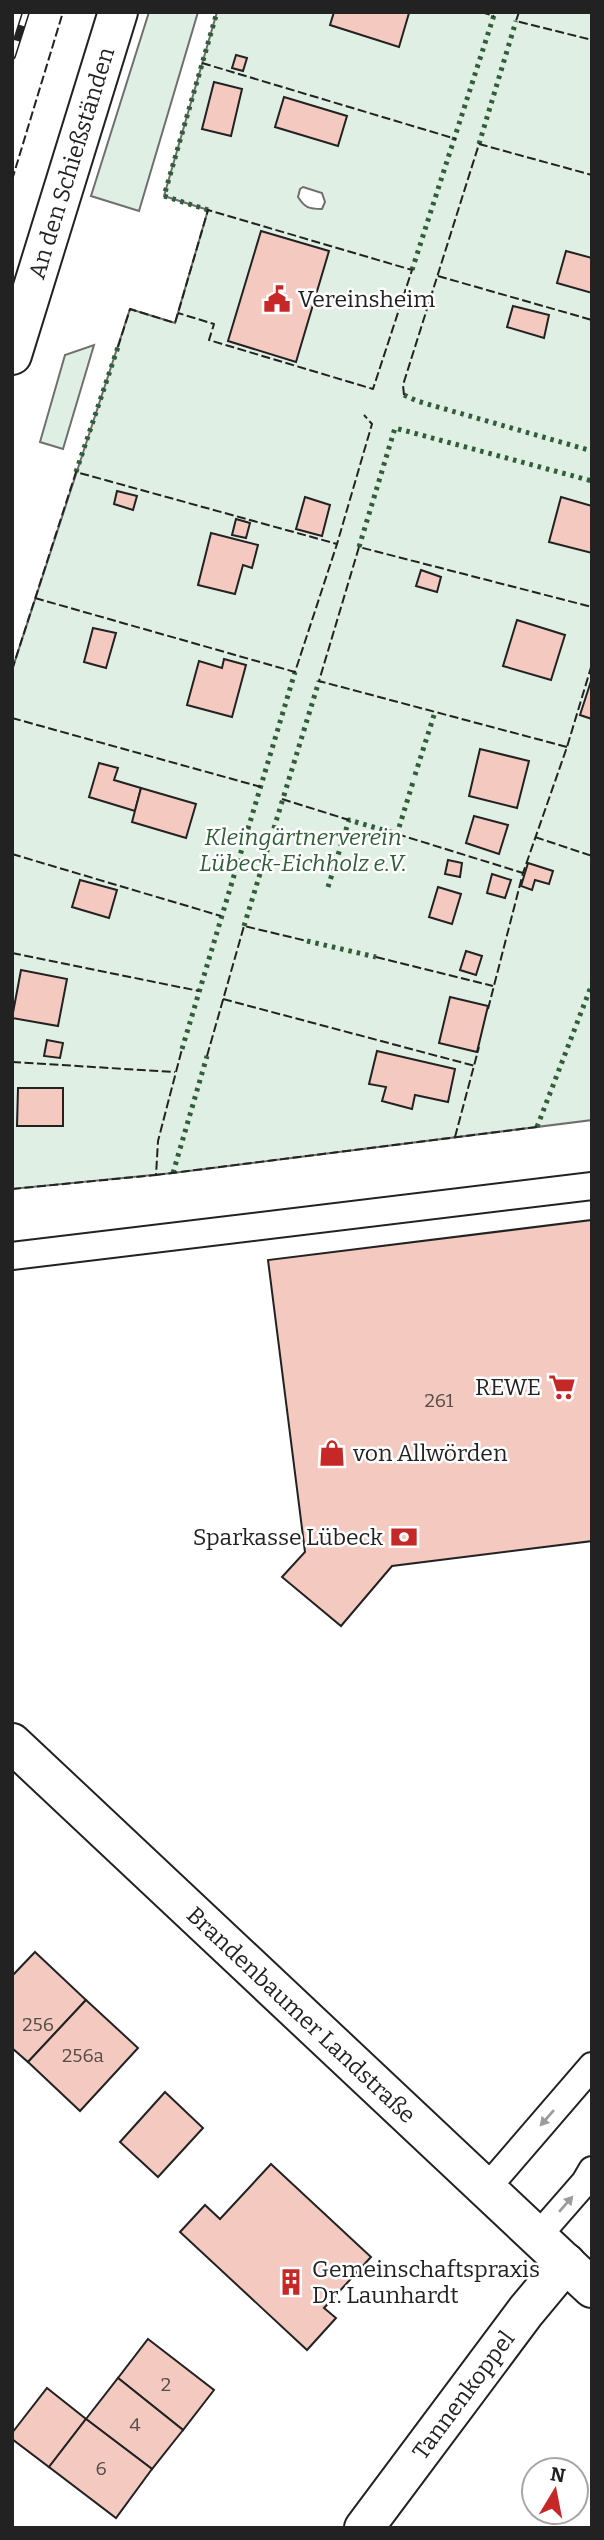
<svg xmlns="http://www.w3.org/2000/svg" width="604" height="2540" font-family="Bitter,serif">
<rect width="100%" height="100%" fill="#fff"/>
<!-- green -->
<g fill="#e0efe3" stroke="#6f6f6f" stroke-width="2" fill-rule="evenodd">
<path d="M149 12H198L139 211 91 196Z"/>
<path d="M217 12H592V1120L173 1173 12 1189V670L130 309 175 323 208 210 164 196ZM303 187 322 193 325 202 322 209C309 209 305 208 298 197L300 189Z"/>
<path d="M94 345 63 449 40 442 65 355Z"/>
</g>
<!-- building -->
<g fill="#f3c9c0" stroke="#222" stroke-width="2">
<path d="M334 12H408L409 13 399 47 330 25Z"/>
<path d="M236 55 247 58 243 71 232 68Z"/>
<path d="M214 82 242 89 231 136 202 129Z"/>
<path d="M284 97 347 116 338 146 275 127Z"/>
<path d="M261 231 329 251 296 362 228 341Z"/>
<path d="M566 251 592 258V293L557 283Z"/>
<path d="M513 306 549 315 544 338 507 327Z"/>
<path d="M117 491 137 496 133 510 114 504Z"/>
<path d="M305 497 330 505 322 536 296 529Z"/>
<path d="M561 497 592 506V553L549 542Z"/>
<path d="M236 519 250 523 246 538 232 535Z"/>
<path d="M211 533 258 545 252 568 243 565 235 594 198 585Z"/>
<path d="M421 570 441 577 437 592 416 586Z"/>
<path d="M517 620 565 635 551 680 503 666Z"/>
<path d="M93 628 116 633 106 668 84 662Z"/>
<path d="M224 659 246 665 232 717 187 705 199 661 222 668Z"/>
<path d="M592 678V719L580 715Z"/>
<path d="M480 749 529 761 517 808 469 796Z"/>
<path d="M99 763 118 768 114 780 141 788 135 811 89 797Z"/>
<path d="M141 788 196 804 186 838 132 822Z"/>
<path d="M474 816 508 825 499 854 466 843Z"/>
<path d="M448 860 462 863 460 877 445 874Z"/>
<path d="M528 863 553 871 549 884 535 880 532 890 521 886Z"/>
<path d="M492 874 511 880 505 898 487 893Z"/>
<path d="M80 880 117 890 109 918 72 907Z"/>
<path d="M438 887 461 894 452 924 429 917Z"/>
<path d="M466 951 482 956 476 975 460 970Z"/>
<path d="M21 970 67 979 58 1026 12 1018Z"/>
<path d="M450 997 488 1006 477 1052 439 1043Z"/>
<path d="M47 1040 63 1043 60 1058 44 1056Z"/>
<path d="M377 1051 455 1069 448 1102 415 1095 412 1109 382 1101 386 1087 369 1084Z"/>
<path d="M18 1088H63V1126H17Z"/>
<path d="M592 1220V1541L392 1566 341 1626 282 1577 305 1552 268 1260Z"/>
<path d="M35 1952 86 2000 28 2062 12 2048V1976Z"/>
<path d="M86 2000 138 2048 80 2111 28 2062Z"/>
<path d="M165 2092 203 2128 158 2177 120 2142Z"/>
<path d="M271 2164 371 2257 324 2308 336 2318 307 2350 180 2232 205 2205 220 2219Z"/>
<path d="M148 2339 214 2390 183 2430 118 2378Z"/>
<path d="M118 2378 183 2430 152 2469 86 2419Z"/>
<path d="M47 2388 86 2419 49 2467 12 2439V2433Z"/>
<path d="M86 2419 152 2469 116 2518 49 2467Z"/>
</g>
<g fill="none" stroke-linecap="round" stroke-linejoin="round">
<defs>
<g id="service">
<path d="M12 1256 592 1186"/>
<path d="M486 2189 592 2066"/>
<path d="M537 2237 585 2182 592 2170"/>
</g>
<g id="minor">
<path id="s1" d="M364 2528 526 2311 566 2263"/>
</g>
<g id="tertiary">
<path id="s2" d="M12 355 118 12"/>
</g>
<g id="secondary">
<path id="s3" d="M12 1743 592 2288"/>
</g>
</defs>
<!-- service casing -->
<use href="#service" stroke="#222" stroke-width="30"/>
<!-- minor casing -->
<use href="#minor" stroke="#222" stroke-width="42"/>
<!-- tertiary casing -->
<use href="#tertiary" stroke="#222" stroke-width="42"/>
<!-- secondary casing -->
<use href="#secondary" stroke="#222" stroke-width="42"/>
<!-- service -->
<use href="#service" stroke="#fff" stroke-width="26"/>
<!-- minor -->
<use href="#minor" stroke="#fff" stroke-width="38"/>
<!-- tertiary -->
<use href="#tertiary" stroke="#fff" stroke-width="38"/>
<!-- secondary -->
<use href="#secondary" stroke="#fff" stroke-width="38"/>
<defs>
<path id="rail" d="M12 56 26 12"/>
</defs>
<!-- rail casing -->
<use href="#rail" stroke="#222" stroke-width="8"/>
<!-- rail -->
<use href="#rail" stroke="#fff" stroke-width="5" stroke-dasharray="16" stroke-linecap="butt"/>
<!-- hedge -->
<g stroke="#2f5e38" stroke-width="5" stroke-dasharray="3.5 5" stroke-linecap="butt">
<path d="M479 144 516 21"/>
<path d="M208 210 164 196 217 12"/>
<path d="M412 270 495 12"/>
<path d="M404 395 417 401 592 451"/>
<path d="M76 472 118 347"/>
<path d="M359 547 395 428 592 481"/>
<path d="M415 775 435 712"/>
<path d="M328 887 349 820 397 834 413 782"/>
<path d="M244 926 319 681"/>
<path d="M307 941 376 957"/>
<path d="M182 1049 295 672"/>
<path d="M537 1127 592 984"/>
<path d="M173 1173 207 1056"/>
</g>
<!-- fence -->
<g stroke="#222" stroke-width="2" stroke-dasharray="9 3.5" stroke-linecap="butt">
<path d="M481 12 494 16"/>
<path d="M519 12 516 21 592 40"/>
<path d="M202 63 456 139"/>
<path d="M12 180 63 12"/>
<path d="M438 276 592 320"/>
<path d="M118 347 130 309 175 323 178 313 208 210 412 270 373 389 209 340 214 324 178 313"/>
<path d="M404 395 403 385 479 144 592 175"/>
<path d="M35 598 295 672 337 544 372 424 364 415"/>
<path d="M12 670 76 472 337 544"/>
<path d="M12 718 261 787"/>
<path d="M567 747 319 681 359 547 592 607"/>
<path d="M282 799 349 820"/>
<path d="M397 834 523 873"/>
<path d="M535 837 592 856"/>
<path d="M12 854 221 916"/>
<path d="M12 953 199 991"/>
<path d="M376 957 493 986"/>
<path d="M223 999 475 1066"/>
<path d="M488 1009 523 873 567 747 592 664"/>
<path d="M207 1056 244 926 307 941"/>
<path d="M12 1062 175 1072"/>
<path d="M455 1137 479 1047"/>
<path d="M156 1175 537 1127"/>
<path d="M12 1189 156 1175 158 1141 182 1049"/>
</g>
</g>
<!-- one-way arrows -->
<defs><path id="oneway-solid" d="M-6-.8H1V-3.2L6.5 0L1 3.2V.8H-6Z" transform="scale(1.75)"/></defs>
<g fill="#9c9c9c">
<use href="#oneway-solid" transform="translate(547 2118) rotate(131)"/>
<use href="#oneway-solid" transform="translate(566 2204) rotate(-49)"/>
</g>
<!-- icons -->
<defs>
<symbol id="civic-bare" viewBox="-9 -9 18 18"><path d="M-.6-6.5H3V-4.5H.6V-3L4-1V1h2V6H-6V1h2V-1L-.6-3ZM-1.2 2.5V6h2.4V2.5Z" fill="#c62828" stroke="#fff" stroke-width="2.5" paint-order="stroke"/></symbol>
<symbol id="supermarket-bare" viewBox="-9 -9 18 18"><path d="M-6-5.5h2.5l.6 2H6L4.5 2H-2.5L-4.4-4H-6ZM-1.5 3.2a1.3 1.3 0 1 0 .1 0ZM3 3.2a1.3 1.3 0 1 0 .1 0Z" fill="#c62828" stroke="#fff" stroke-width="2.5" paint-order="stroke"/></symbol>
<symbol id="shop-bare" viewBox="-9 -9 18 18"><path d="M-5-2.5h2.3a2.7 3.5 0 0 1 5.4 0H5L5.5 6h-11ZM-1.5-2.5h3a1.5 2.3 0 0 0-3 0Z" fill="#c62828" stroke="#fff" stroke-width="2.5" paint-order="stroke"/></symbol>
<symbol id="bank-bare" viewBox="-9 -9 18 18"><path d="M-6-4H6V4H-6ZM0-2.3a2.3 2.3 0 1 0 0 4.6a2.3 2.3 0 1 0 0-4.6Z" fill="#c62828" stroke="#fff" stroke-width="2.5" paint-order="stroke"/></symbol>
<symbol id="building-bare" viewBox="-9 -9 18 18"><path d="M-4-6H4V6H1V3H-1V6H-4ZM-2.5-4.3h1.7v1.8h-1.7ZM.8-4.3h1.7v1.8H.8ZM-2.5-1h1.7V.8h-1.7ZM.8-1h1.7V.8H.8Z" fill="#c62828" stroke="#fff" stroke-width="2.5" paint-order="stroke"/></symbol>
</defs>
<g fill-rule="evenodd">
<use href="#civic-bare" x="258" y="280" width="38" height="38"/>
<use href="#supermarket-bare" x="543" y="1368" width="38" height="38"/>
<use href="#shop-bare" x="313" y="1434" width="38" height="38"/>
<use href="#bank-bare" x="385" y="1518" width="38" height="38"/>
<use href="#building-bare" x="272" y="2263" width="38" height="38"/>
</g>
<g text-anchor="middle" stroke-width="5" stroke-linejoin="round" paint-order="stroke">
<!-- number labels -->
<g font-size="19" fill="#564c4a">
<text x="439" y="1407">261</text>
<text x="38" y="2031">256</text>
<text x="83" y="2062">256a</text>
<text x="166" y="2391">2</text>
<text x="135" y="2431">4</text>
<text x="101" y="2475">6</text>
</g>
<!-- street labels -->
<g font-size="23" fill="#222" stroke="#fff">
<text dy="8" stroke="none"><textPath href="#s2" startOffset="201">An den Schießständen</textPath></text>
<text dy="8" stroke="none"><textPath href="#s3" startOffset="397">Brandenbaumer Landstraße</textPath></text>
<text dy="8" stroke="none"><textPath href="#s1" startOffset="166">Tannenkoppel</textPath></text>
</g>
<!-- poi labels -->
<g font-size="23" fill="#222" stroke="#fff" text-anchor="start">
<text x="298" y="307">Vereinsheim</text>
<text x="541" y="1395" text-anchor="end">REWE</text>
<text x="353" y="1461">von Allwörden</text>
<text x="383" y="1545" text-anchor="end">Sparkasse Lübeck</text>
<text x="312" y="2277">Gemeinschaftspraxis<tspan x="312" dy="26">Dr. Launhardt</tspan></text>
</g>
<!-- park labels -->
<g font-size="23" font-style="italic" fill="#2f5e38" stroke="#fff">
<text x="303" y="845">Kleingärtnerverein<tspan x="303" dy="26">Lübeck-Eichholz e.V.</tspan></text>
</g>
</g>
<!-- border -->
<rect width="604" height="2540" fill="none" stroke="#222222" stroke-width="28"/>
<!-- north arrow -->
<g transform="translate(555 2491) rotate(10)"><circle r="33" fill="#ffffff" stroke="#a7a7a7" stroke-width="2"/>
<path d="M0-5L12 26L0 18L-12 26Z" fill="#c62828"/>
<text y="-10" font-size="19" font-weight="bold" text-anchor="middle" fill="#222222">N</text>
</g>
</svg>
